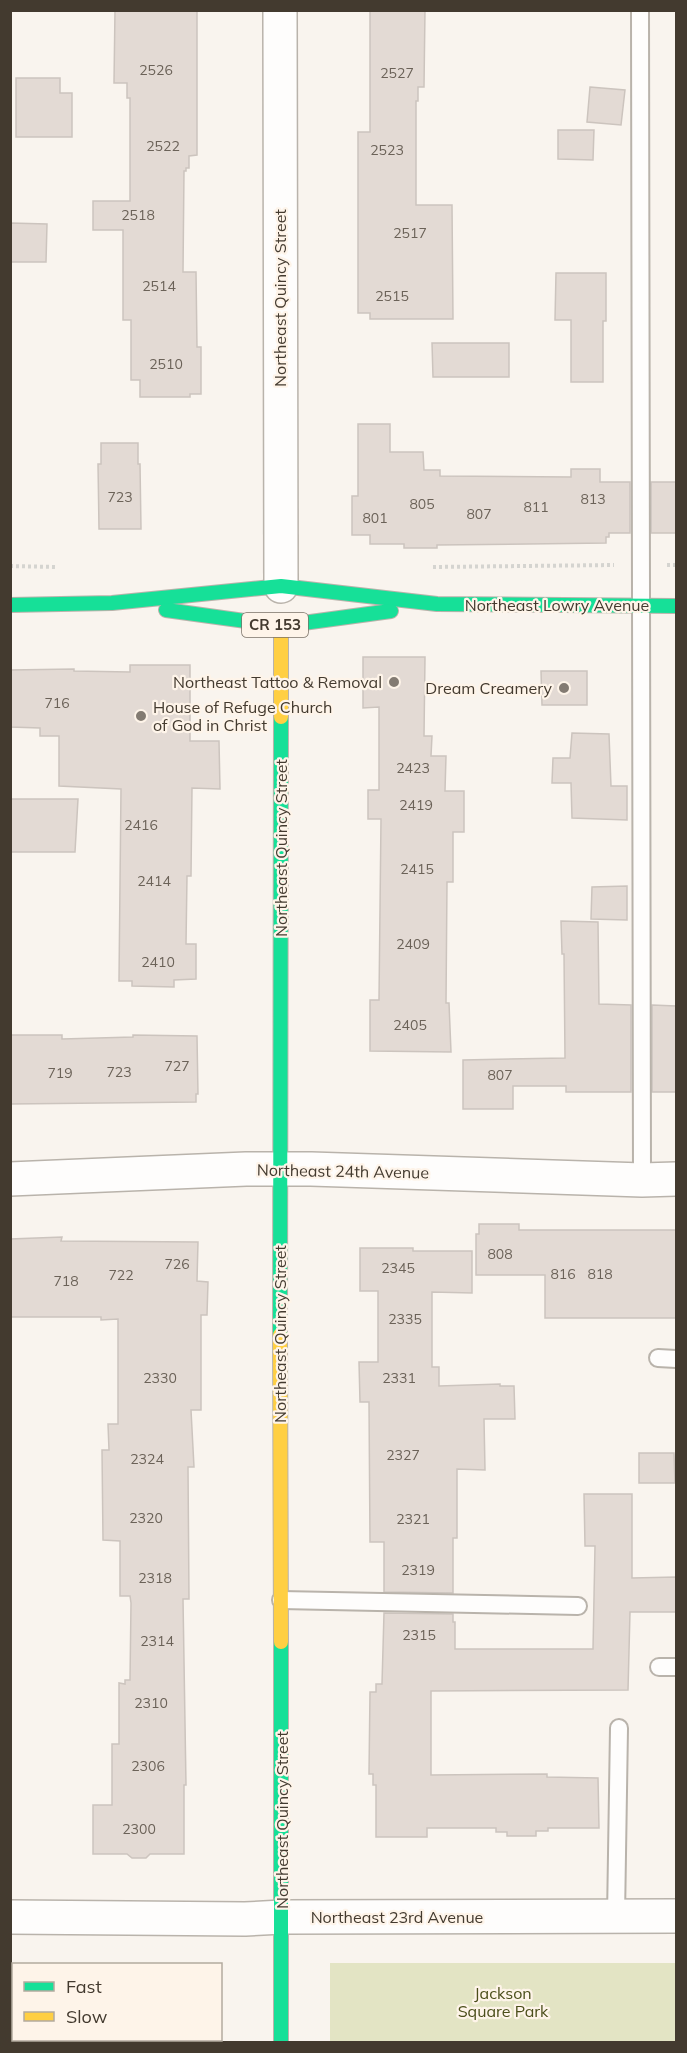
<svg xmlns="http://www.w3.org/2000/svg" width="687" height="2053" font-family="Mulish,sans-serif">
<rect width="100%" height="100%" fill="#f9f4ee"/>
<!-- green -->
<rect fill="#e3e4c4" x="330" y="1963" width="346" height="79"/>
<!-- building -->
<g fill="#e3dad4" stroke="#ccc4be" stroke-width="1.5">
<path d="M115 10H197V155L189 156V168H186V171H184L183 272H196L197 347H201V394H190V397H140V380H131V320H123V230H93V201H130V98H127V83H114Z"/>
<path d="M370 10H425L424 87H418V101H416V205H452L453 319H370V313H358V132H370Z"/>
<path d="M16 78H60V93H72V137H16Z"/>
<path d="M590 87 625 90 621 125 587 122Z"/>
<path d="M558 130H594L593 160 558 159Z"/>
<path d="M10 223 47 224 46 262H10Z"/>
<path d="M556 273H606V321H603V382H571V320H555Z"/>
<path d="M432 343H509V377H433Z"/>
<path d="M358 424H390V452H423L424 470H440V476L571 477V469H600V482H630V533H609V537H606V543L437 545V548H404V544H370V535H352V496H358Z"/>
<path d="M101 443H138V464H140L141 529H99L98 464H101Z"/>
<rect x="651" y="482" width="25" height="51"/>
<path d="M363 657H425L424 736H432L431 756H446L445 791H464V832H453V882H447L446 1003H449L451 1052 370 1051V1000H379L381 819H368V790H379V707L363 708Z"/>
<path d="M130 665H190V741H219L220 789 192 788 191 876H187L186 944H196V979L174 980V987L132 986V981H119L121 789 59 786V736H40V728L10 727V670L74 669V671L130 672Z"/>
<path d="M541 671H587V705H542Z"/>
<path d="M572 733 609 734 611 786H627V820L572 818 571 783H552L553 758H570Z"/>
<path d="M10 799H78L75 852H10Z"/>
<path d="M627 886V920L591 919 592 887Z"/>
<path d="M561 921 598 922 599 1004 631 1005V1092H566V1086H513V1109H463V1060L565 1058 564 954H562Z"/>
<path d="M652 1005 676 1006V1092H652Z"/>
<path d="M10 1035H62V1039L133 1037V1035L197 1036 198 1094H196V1102L10 1104Z"/>
<path d="M479 1224H519V1230H676V1318H545V1275H476V1234H479Z"/>
<path d="M62 1237 61 1241 198 1242 197 1281 208 1282 207 1315H201V1410H191L194 1467H188L189 1599H183L186 1785H184V1854H150L146 1858H132L127 1854H93V1805H112V1744H119V1683L125 1684V1680H130L131 1603 130 1596H120V1541L103 1540 102 1450H109L108 1424H118V1319L101 1320V1317H10V1239Z"/>
<path d="M360 1248H413V1251H472V1293L432 1292V1367H439V1386L500 1384V1386H514L515 1419H484L485 1470 457 1469V1538H453V1593L384 1592V1542H370L369 1402H360L359 1362H378V1291H360Z"/>
<path d="M639 1453H674L675 1483H639Z"/>
<path d="M584 1494H632V1578L676 1577V1612H630L628 1690 431 1691V1775L547 1774V1777L598 1778 599 1828H548V1831H536V1836H507V1832H496V1828H427V1837H376V1785H373V1774H369L370 1692H376V1684H382L384 1613 453 1614V1622H455V1649H593L595 1546H585Z"/>
</g>
<g fill="none" stroke-linecap="round" stroke-linejoin="round">
<defs>
<g id="lane">
<path d="M640 10 642 1180"/>
<path d="M658 1358 676 1359"/>
<path d="M281 1600 578 1606"/>
<path d="M659 1667H676"/>
<path d="M616 1917 619 1728"/>
</g>
<g id="street">
<path d="M280 10 281 586"/>
<path d="M10 1179 246 1169H311L642 1180 676 1179"/>
<path d="M10 1917 245 1919 282 1917 676 1916"/>
</g>
<g id="fast">
<path d="M10 605 112 603 281 586 437 604 676 606"/>
<path d="M166 610 281 626 391 611"/>
<path d="M280 1335 281 717"/>
<path d="M281 2042V1642"/>
</g>
<g id="slow">
<path d="M281 717V626"/>
<path d="M280 1335 281 1642"/>
</g>
</defs>
<!-- lane casing -->
<use href="#lane" stroke="#b9b3ab" stroke-width="20"/>
<!-- street casing -->
<use href="#street" stroke="#b9b3ab" stroke-width="36"/>
<!-- fast casing -->
<use href="#fast" stroke="#b9b3ab" stroke-width="16"/>
<!-- slow casing -->
<use href="#slow" stroke="#b9b3ab" stroke-width="16"/>
<!-- path -->
<g stroke="#d5d4d0" stroke-width="4" stroke-dasharray="3 3" stroke-linecap="butt">
<path d="M667 565H676"/>
<path d="M10 566 55 567"/>
<path d="M433 567 614 565"/>
</g>
<!-- lane -->
<use href="#lane" stroke="#fefdfc" stroke-width="16"/>
<!-- street -->
<use href="#street" stroke="#fefdfc" stroke-width="33"/>
<!-- fast -->
<use href="#fast" stroke="#16e098" stroke-width="14"/>
<!-- slow -->
<use href="#slow" stroke="#ffcf43" stroke-width="14"/>
</g>
<!-- markers -->
<g fill="#837b72" stroke="#fef4e9" stroke-width="2">
<circle cx="394" cy="682" r="6"/>
<circle cx="564" cy="688" r="6"/>
<circle cx="141" cy="716" r="6"/>
</g>
<g text-anchor="middle" stroke-width="4.5" stroke-linejoin="round" paint-order="stroke">
<!-- number labels -->
<g font-size="14" fill="#6b6258">
<text x="156" y="75">2526</text>
<text x="397" y="78">2527</text>
<text x="163" y="151">2522</text>
<text x="387" y="155">2523</text>
<text x="138" y="220">2518</text>
<text x="410" y="238">2517</text>
<text x="159" y="291">2514</text>
<text x="392" y="301">2515</text>
<text x="166" y="369">2510</text>
<text x="120" y="502">723</text>
<text x="593" y="504">813</text>
<text x="422" y="509">805</text>
<text x="536" y="512">811</text>
<text x="479" y="519">807</text>
<text x="375" y="523">801</text>
<text x="57" y="708">716</text>
<text x="413" y="773">2423</text>
<text x="416" y="810">2419</text>
<text x="141" y="830">2416</text>
<text x="417" y="874">2415</text>
<text x="154" y="886">2414</text>
<text x="413" y="949">2409</text>
<text x="158" y="967">2410</text>
<text x="410" y="1030">2405</text>
<text x="177" y="1071">727</text>
<text x="119" y="1077">723</text>
<text x="60" y="1078">719</text>
<text x="500" y="1080">807</text>
<text x="500" y="1259">808</text>
<text x="177" y="1269">726</text>
<text x="398" y="1273">2345</text>
<text x="563" y="1279">816</text>
<text x="600" y="1279">818</text>
<text x="121" y="1280">722</text>
<text x="66" y="1286">718</text>
<text x="405" y="1324">2335</text>
<text x="160" y="1383">2330</text>
<text x="399" y="1383">2331</text>
<text x="403" y="1460">2327</text>
<text x="147" y="1464">2324</text>
<text x="146" y="1523">2320</text>
<text x="413" y="1524">2321</text>
<text x="418" y="1575">2319</text>
<text x="155" y="1583">2318</text>
<text x="419" y="1640">2315</text>
<text x="157" y="1646">2314</text>
<text x="151" y="1708">2310</text>
<text x="148" y="1771">2306</text>
<text x="139" y="1834">2300</text>
</g>
<!-- shield labels -->
<rect fill="#fef4e9" stroke="#7b7267" stroke-width="1.5" x="242" y="613" width="66" height="24" rx="4.5"/>
<g font-size="15" font-weight="bold" fill="#433a2f">
<text x="275" y="630">CR 153</text>
</g>
<!-- street labels -->
<g font-size="16" fill="#433a2f" stroke="#fef4e9">
<text transform="translate(280 298) rotate(-90)" y="6">Northeast Quincy Street</text>
<text x="557" y="611">Northeast Lowry Avenue</text>
<text transform="translate(281 848) rotate(-90)" y="6">Northeast Quincy Street</text>
<text transform="translate(343 1171) rotate(1)" y="6">Northeast 24th Avenue</text>
<text transform="translate(280 1334) rotate(-90)" y="6">Northeast Quincy Street</text>
<text transform="translate(282 1820) rotate(-90)" y="6">Northeast Quincy Street</text>
<text x="397" y="1923">Northeast 23rd Avenue</text>
</g>
<!-- poi labels -->
<g font-size="16" fill="#433a2f" stroke="#fef4e9" text-anchor="end">
<text x="382" y="688">Northeast Tattoo &amp; Removal</text>
<text x="552" y="694">Dream Creamery</text>
<text x="153" y="713" text-anchor="start">House of Refuge Church<tspan x="153" dy="18">of God in Christ</tspan></text>
</g>
<!-- park labels -->
<g font-size="16" fill="#4b4e1a" stroke="#fef4e9">
<text x="503" y="1999">Jackson<tspan x="503" dy="18">Square Park</tspan></text>
</g>
</g>
<!-- border -->
<rect width="687" height="2053" fill="none" stroke="#433a2f" stroke-width="24"/>
<!-- legend -->
<rect x="12" y="1963" width="210" height="78" fill="#fef4e9" stroke="#b3aa9f" stroke-width="1.5"/>
<rect x="24" y="1982" width="30" height="9" fill="#16e098" stroke="#b3aa9f" stroke-width="1.5"/>
<text x="66" y="1993" font-size="18" fill="#433a2f">Fast</text>
<rect x="24" y="2012" width="30" height="9" fill="#ffcf43" stroke="#b3aa9f" stroke-width="1.5"/>
<text x="66" y="2023" font-size="18" fill="#433a2f">Slow</text>
</svg>
